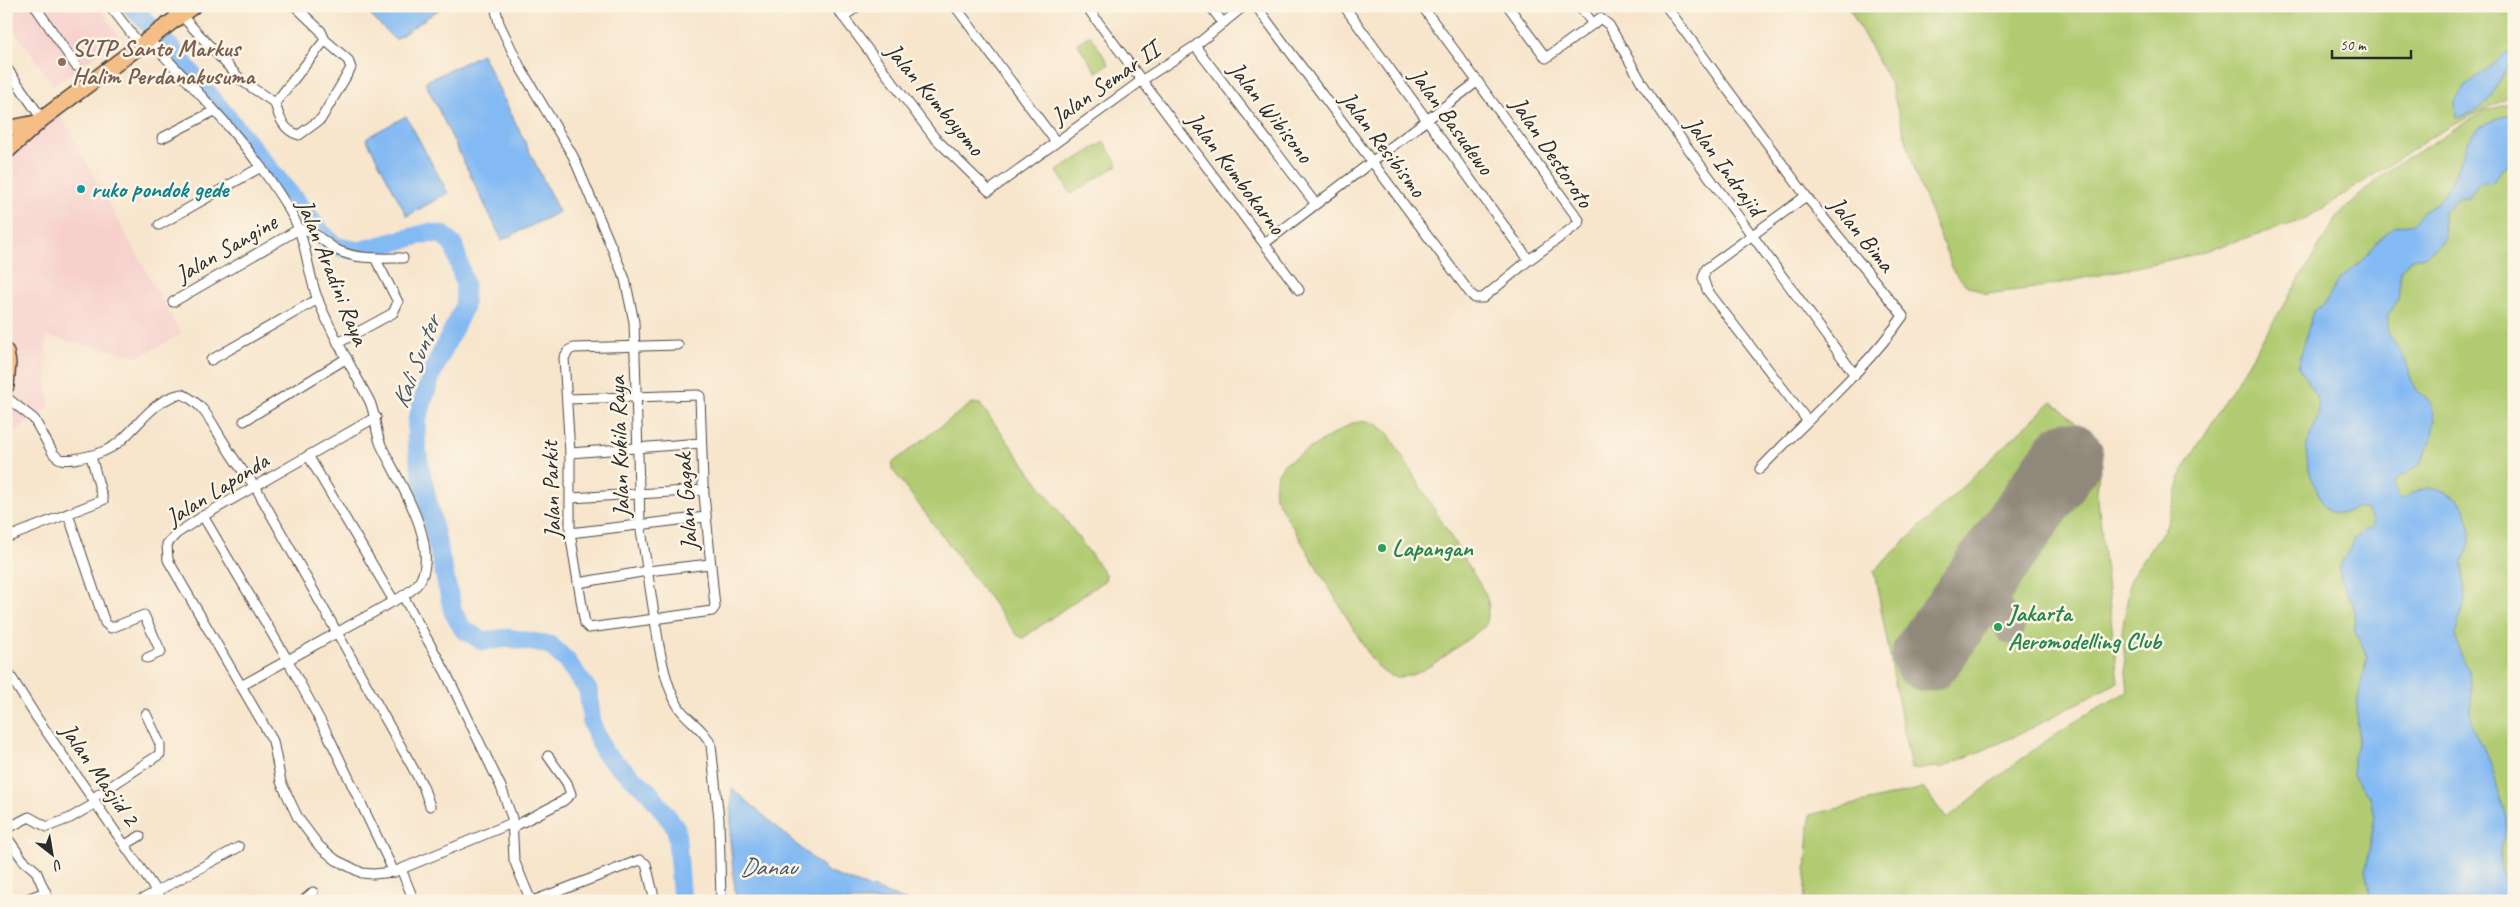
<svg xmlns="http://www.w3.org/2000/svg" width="2520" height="907" font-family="Caveat,sans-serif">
<rect width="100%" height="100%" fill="#fcf5e5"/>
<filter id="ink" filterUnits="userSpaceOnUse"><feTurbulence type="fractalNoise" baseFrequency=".02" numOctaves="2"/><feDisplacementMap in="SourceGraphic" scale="10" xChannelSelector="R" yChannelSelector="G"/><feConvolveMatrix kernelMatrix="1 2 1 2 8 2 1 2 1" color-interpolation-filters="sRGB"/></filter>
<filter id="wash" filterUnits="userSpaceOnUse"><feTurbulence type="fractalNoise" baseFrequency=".0096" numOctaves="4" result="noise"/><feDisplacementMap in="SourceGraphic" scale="20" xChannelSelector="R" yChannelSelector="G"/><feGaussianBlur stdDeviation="1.12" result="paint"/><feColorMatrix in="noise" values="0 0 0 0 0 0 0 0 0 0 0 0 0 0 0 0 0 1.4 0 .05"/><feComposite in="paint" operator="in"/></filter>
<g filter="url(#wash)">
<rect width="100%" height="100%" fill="#f7e5cc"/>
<!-- built -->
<g fill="#f7d0ce">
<path d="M6 6H99L119 37 54 86 6 18Z"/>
<path d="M53 102 181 334 139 357 46 336 49 407 6 439V125L13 124Z"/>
</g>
<!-- green -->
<g fill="#b0cb71" stroke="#6e7b4e">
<path d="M1848 6H2514V95L2441 131 2306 219 2192 255 2042 287 1986 294 1966 285 1954 272 1917 178 1890 83Z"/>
<path d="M1090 35 1109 64 1096 72 1077 43Z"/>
<path d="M2514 102V901H1804L1810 815 1923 788 1947 819C2004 772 2061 724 2128 692L2122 632 2131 577 2166 527 2183 470 2339 214 2389 169 2485 111Z"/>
<path d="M1104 142 1118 165 1071 194 1057 171Z"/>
<path d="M2052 401 2102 445 2097 491 2118 682 2016 736 1943 767 1911 769 1874 571Z"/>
<path d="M972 403 980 404 1106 575 1105 580 1023 638 1017 635 892 469V463Z"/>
<path d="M1368 421 1378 425 1388 433 1485 593 1489 605 1485 626C1465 640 1422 679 1398 677 1386 677 1378 668 1371 658L1275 497C1273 484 1276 475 1284 464L1352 423Z"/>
</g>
<!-- water -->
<g fill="#84baf3" stroke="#58728f">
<path d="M361 6H444L395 40Z"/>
<path d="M2514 48V66L2508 65C2494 92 2488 111 2456 118L2455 102 2465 86Z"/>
<path d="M482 54 559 212 502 240 425 82Z"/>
<path d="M2514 114V161L2501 170 2493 183 2480 182 2469 198 2457 199 2443 212 2445 238 2439 246 2424 256 2410 260 2401 271 2398 300 2389 314 2388 332 2407 364 2411 379 2417 390 2431 402 2435 419 2431 441 2418 466 2397 479 2393 485 2399 498 2404 499 2413 492 2427 488 2444 491 2459 500 2465 508 2470 527V544L2463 561 2465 602 2455 635 2458 648 2469 670 2472 728 2490 761 2508 825 2501 850 2500 870 2506 886V901H2371L2366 869 2375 816 2370 797 2353 775V757L2358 743 2357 702 2368 657 2355 632 2354 605 2340 579V566L2356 537 2371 527 2373 521 2366 509C2352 507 2344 515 2330 513 2319 499 2303 464 2307 445 2309 435 2316 426 2318 416 2321 397 2308 381 2298 367L2313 311 2324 305 2338 280 2360 263 2380 239 2393 227 2414 223 2424 210 2437 204 2453 179 2467 143 2479 128 2498 118Z"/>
<path d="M406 116 448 193 407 216 366 138Z"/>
<path d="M732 788 829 873 908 901H736L730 839Z"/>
</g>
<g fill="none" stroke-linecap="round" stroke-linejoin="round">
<!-- river -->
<path stroke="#84baf3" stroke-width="19" d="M131 6 171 48 320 231 335 246 359 251 428 233 443 235 454 246 465 286 464 307 432 373 417 420 416 437 419 463 453 612 463 629 483 641 509 638 550 645 566 660 588 690 592 724 605 754 649 792 676 828 682 901"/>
<!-- taxiway -->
<path stroke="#91887c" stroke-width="29" d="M1982 578 2010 630"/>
<!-- runway -->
<path stroke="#91887c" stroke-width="71" d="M1927 656 2068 457"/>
</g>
</g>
<g filter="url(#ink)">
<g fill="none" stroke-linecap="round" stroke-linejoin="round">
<defs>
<g id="street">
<path d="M35 6 76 66"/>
<path d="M110 6 141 46"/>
<path d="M168 6 181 15 242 81 275 103"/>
<path d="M495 6 499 23 520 67 573 156 625 279 634 322 640 523 659 646C663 667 668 691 680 709 690 722 705 730 711 745L719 819 721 901"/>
<path d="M835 6 934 137 989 191 1141 81 1195 46 1244 6"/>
<path d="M955 6 1056 142"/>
<path d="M1086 6 1299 290"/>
<path d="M1210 6 1223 23"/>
<path d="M1256 6 1470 293 1475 298H1483L1529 260 1578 224 1579 220 1422 6"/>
<path d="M1344 6 1529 260"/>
<path d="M1508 6 1546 58 1593 24"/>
<path d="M1580 6 1593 24 1600 18 1609 25 1642 83 1665 117 1855 375"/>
<path d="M1666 6 1806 196 1903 316C1863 373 1808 418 1760 469"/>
<path d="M843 17 858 6"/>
<path d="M149 40C200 94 254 149 291 213 307 240 307 272 318 300 332 335 352 368 370 402 376 416 375 431 381 445 397 479 439 541 421 579 416 589 403 596 394 601L241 686"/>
<path d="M1195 46 1315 203"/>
<path d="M6 67 42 119"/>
<path d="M275 103C279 118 284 131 299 135L321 119 351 68 348 60 325 40 321 31 295 6"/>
<path d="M275 103 325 40"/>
<path d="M162 138 214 111"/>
<path d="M1806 196 1706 269 1703 278 1707 290 1807 420"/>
<path d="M159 225 261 167"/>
<path d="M1265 243 1478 81"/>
<path d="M173 302 299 229C315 230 324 243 337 250 358 260 380 258 403 258"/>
<path d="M338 343 393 313 398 302 375 258"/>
<path d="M211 360 318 299"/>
<path d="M6 397 34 419 53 453C59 461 65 460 74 459 90 456 105 453 118 443 139 426 153 399 182 394 204 404 211 422 223 441 232 457 243 472 255 486L423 786 430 806"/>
<path d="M567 399 698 395 700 396 703 484 715 607 712 611 589 628 585 624 570 533V453L564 358 569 350 574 348 678 345"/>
<path d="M376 417 203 516 176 534 167 544 168 560 273 741 281 782 298 818 319 846 336 860 362 873 373 874 394 872 512 823"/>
<path d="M244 421 347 358"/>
<path d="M570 453 701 443"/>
<path d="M309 457 394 601"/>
<path d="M571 498 704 490"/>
<path d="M68 514 105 623 111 628 144 615 161 652 147 658"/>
<path d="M203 516 287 659 328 735 394 872"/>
<path d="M570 533 705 517"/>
<path d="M6 538 103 500 91 456"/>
<path d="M578 583 647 571 710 564"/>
<path d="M403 596 446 673 501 787 512 818 514 860 531 901"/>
<path d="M6 669 37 718 163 901"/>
<path d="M93 798 160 754V744L146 714"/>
<path d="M513 827 563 801 571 794 567 783 548 756"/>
<path d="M6 829 29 817 47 827 70 818 96 803"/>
<path d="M6 836 23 860 36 871 49 901"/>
<path d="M125 845 140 836"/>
<path d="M401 869 414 901"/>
<path d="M21 901 46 892"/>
<path d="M139 901 239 847"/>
<path d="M303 901 313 892"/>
<path d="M533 901 640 860 646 864 655 901"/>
</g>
<g id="primary">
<path d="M6 129 36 123"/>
<path d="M6 152 42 119 193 6"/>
<path d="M6 352 8 363 6 386"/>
</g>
</defs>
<!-- street casing -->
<use href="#street" stroke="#4a4743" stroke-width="11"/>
<!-- primary casing -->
<use href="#primary" stroke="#4a4743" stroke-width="18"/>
<!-- street -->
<use href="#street" stroke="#fff" stroke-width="9"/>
<!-- primary -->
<use href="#primary" stroke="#f6be87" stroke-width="15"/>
</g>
</g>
<!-- markers -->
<circle fill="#8d6e63" stroke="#fcf5e5" stroke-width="2" cx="62" cy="62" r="5"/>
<circle fill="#0f9aa8" stroke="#fcf5e5" stroke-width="2" cx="81" cy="189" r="5"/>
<g fill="#2e9e5b" stroke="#fcf5e5" stroke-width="2">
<circle cx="1382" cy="548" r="5"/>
<circle cx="1998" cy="627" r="5"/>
</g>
<g text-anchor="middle" stroke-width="5" stroke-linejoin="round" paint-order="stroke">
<!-- education labels -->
<g font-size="24" font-weight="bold" fill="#785e54" stroke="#fcf5e5" text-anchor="start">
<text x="72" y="56">SLTP Santo Markus<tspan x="72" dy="28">Halim Perdanakusuma</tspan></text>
</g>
<!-- street labels -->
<g font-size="24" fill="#2b2b2b" stroke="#fcf5e5">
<text transform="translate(1105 83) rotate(-35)" y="8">Jalan Semar II</text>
<text transform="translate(935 99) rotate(50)" y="8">Jalan Kumboyomo</text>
<text transform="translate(1271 112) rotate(52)" y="8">Jalan Wibisono</text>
<text transform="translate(1452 121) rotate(54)" y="8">Jalan Basudewo</text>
<text transform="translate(1383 144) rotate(53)" y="8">Jalan Resibismo</text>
<text transform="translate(1552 152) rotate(56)" y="8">Jalan Destoroto</text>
<text transform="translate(1725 166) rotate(54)" y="8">Jalan Indrajid</text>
<text transform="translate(1236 173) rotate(53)" y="8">Jalan Kumbokarno</text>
<text transform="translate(1862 234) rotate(51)" y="8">Jalan Bima</text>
<text transform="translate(226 248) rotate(-30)" y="8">Jalan Sangine</text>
<text transform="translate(333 272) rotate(68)" y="8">Jalan Aradini Raya</text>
<text transform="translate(619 447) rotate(-92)" y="8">Jalan Kukila Raya</text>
<text transform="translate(217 489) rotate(-32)" y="8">Jalan Laponda</text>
<text transform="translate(551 490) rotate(-92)" y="8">Jalan Parkit</text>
<text transform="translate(686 502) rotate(-94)" y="8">Jalan Gagak</text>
<text transform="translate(100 774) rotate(55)" y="8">Jalan Masjid 2</text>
</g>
<!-- culture labels -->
<g font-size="24" font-weight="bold" fill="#0d838f" stroke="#fcf5e5" text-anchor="start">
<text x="91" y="197">ruko pondok gede</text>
</g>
<!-- leisure labels -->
<g font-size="24" font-weight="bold" fill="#27864d" stroke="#fcf5e5" text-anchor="start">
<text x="1392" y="556">Lapangan</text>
<text x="2008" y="621">Jakarta<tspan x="2008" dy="28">Aeromodelling Club</tspan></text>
</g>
<!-- water labels -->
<g font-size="25" font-style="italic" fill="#465667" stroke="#fcf5e5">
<text transform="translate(415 362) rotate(-69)" y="9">Kali Sunter</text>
<text x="768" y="875">Danau</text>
</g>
</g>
<!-- margin -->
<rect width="2520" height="907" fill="none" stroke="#fcf5e5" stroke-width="25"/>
<!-- north arrow -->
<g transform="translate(52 854) rotate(149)" stroke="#fcf5e5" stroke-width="4" paint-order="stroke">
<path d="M0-4L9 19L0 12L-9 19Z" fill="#2b2b2b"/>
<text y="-8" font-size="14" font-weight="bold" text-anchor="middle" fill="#2b2b2b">U</text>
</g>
<!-- scale -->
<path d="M2332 50v8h79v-8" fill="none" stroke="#2b2b2b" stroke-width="2.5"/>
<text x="2340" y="50" font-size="15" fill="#2b2b2b" stroke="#fcf5e5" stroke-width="4" paint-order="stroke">50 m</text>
</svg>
